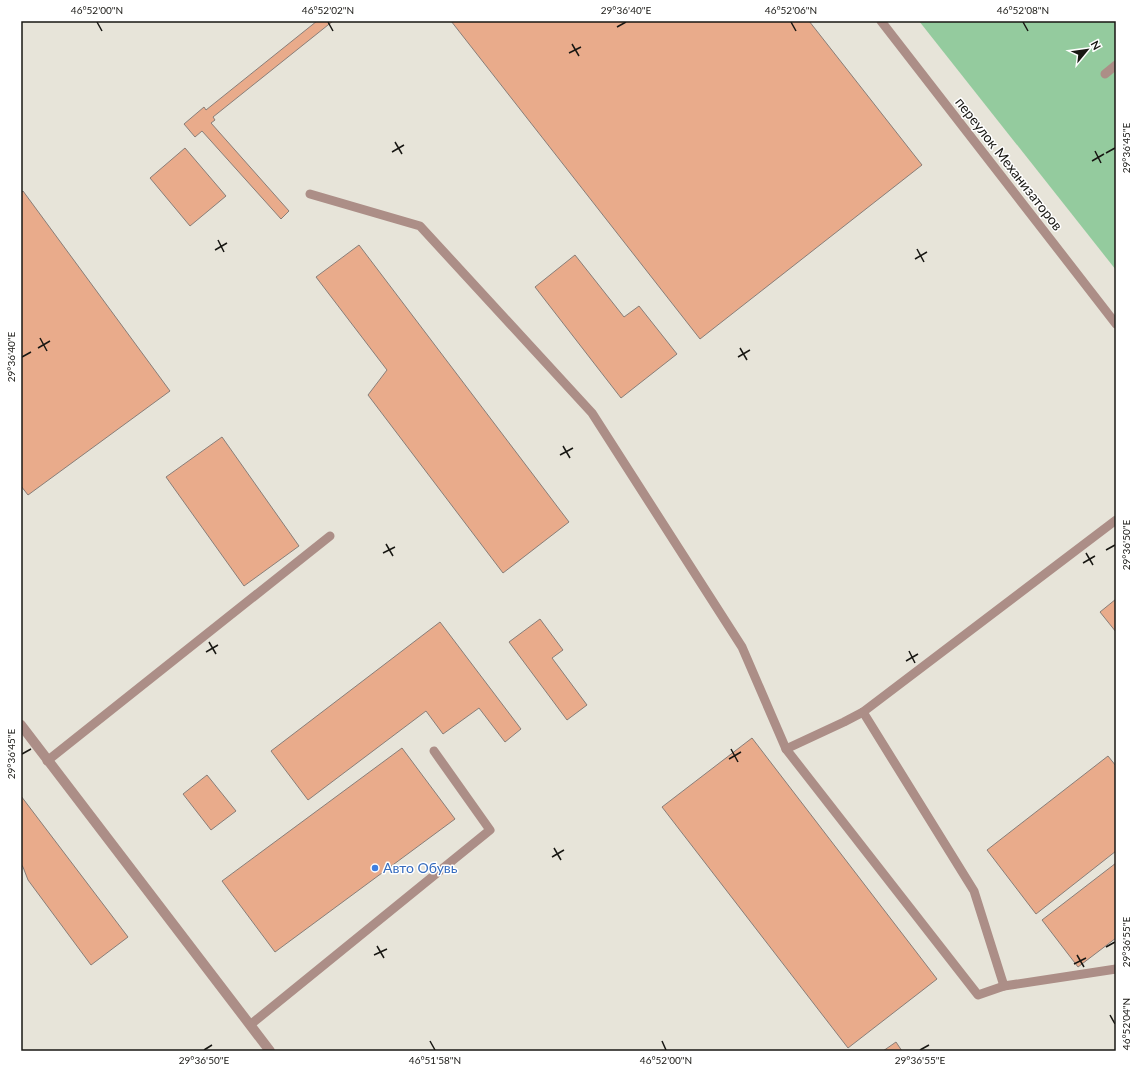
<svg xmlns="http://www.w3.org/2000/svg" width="1137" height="1072" font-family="Lato,sans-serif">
<rect width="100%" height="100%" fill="#e7e4d9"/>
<!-- green -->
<path fill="#94cb9e" d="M919 21H1116V270Z"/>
<!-- building -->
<g fill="#e9ab8b" stroke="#897e78">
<path d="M317 21H333L213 117 215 120 211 123 289 211 281 219 202 131 195 137 184 124 204 107 206 110Z"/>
<path d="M451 21H809L922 165 700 339Z"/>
<path d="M185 148 226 196 190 226 150 178Z"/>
<path d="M23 191 170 391 28 495 21 486V193Z"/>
<path d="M359 245 569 522 503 573 368 395 387 370 316 277Z"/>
<path d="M575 255 624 317 639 306 677 354 621 398 535 287Z"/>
<path d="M222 437 299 546 244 586 166 477Z"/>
<path d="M1116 599V632L1100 612Z"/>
<path d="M540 619 563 650 552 658 587 705 567 720 509 642Z"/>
<path d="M440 622 521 729 505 742 479 708 443 734 426 711 308 800 271 751Z"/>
<path d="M752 738 937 979 848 1048 662 807Z"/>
<path d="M402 748 455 819 275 952 222 881Z"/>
<path d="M1108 756 1116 766V851L1036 914 987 850Z"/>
<path d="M207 775 236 811 211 830 183 794Z"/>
<path d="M21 796 128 937 91 965 28 880 23 867 21 864Z"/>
<path d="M1116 863V938L1078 967 1042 920Z"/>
<path d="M896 1042 902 1051H883Z"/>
</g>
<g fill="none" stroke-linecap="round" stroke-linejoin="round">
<!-- service -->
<g stroke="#ac8e87" stroke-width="9">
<path d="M881 21 1116 324"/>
<path d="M1105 74 1116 65"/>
<path d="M310 194 420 226 592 413 742 647 786 749 978 995 1004 986 1116 969"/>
<path d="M863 712 974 891 1004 986"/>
<path d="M786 749 844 722 863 712 1116 520"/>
<path d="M47 761 330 536"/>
<path d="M250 1025 490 830 434 751"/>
</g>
<!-- minor -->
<path stroke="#ac8e87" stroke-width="10" d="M21 725 270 1051"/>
</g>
<!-- ticks -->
<path fill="none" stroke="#181713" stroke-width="1.5" d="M97 22 102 31M328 22 333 31M791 22 796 31M1023 22 1028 31M617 27 626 22M572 44 579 56M569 53 581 47M395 142 402 154M1095 151 1101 163M392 152 404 145M1106 153 1115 148M1092 161 1104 154M218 240 224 252M917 249 924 262M215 250 227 243M915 259 927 252M40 338 47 351M38 348 50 341M740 348 747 360M22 357 31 352M738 357 750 350M563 446 570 458M560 455 573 448M386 544 393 556M1106 550 1115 545M383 553 395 547M1086 553 1093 565M1083 563 1095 556M209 642 216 654M909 651 915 663M206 652 218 645M906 661 918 654M731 749 738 762M22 754 31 749M729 759 741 752M554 848 561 860M552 857 564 850M377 946 384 958M1106 947 1115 942M374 955 387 949M1077 955 1084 967M1074 964 1086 958M1110 1015 1115 1024M430 1041 435 1050M662 1041 666 1050M204 1050 212 1045M920 1050 929 1045"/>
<!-- markers -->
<circle fill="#3f7fe0" stroke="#fff" stroke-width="1.5" cx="375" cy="868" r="4"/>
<g text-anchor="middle" stroke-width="3" stroke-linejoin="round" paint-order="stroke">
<!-- street labels -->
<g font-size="14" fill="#181713" stroke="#fff">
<text transform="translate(1009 164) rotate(52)" y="5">переулок Механизаторов</text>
</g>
<!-- shop labels -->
<g font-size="14" fill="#366cbe" stroke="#fff" text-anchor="start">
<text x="383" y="873">Авто Обувь</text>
</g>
</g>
<!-- border -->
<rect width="1137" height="1072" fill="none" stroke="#ffffff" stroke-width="44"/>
<!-- north arrow -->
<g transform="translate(1087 50) rotate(61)" stroke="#ffffff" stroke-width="3" paint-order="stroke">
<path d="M0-3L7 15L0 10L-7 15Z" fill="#181713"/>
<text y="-6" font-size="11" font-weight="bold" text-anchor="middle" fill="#181713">N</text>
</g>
<rect x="22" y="22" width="1093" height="1028" fill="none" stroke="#181713" stroke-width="1.5"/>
<g font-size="10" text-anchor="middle" fill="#181713">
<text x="97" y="14">46°52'00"N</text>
<text x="328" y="14">46°52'02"N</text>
<text x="626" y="14">29°36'40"E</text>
<text x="791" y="14">46°52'06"N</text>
<text x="1023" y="14">46°52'08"N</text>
<text transform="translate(1126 148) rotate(-90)" y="4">29°36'45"E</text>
<text transform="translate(11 357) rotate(-90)" y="4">29°36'40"E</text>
<text transform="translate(1126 545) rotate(-90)" y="4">29°36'50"E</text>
<text transform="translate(11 754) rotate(-90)" y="4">29°36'45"E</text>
<text transform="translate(1126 942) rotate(-90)" y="4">29°36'55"E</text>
<text transform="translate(1126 1024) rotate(-90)" y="4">46°52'04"N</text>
<text x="204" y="1064">29°36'50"E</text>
<text x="435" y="1064">46°51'58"N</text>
<text x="666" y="1064">46°52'00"N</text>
<text x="920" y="1064">29°36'55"E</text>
</g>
</svg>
